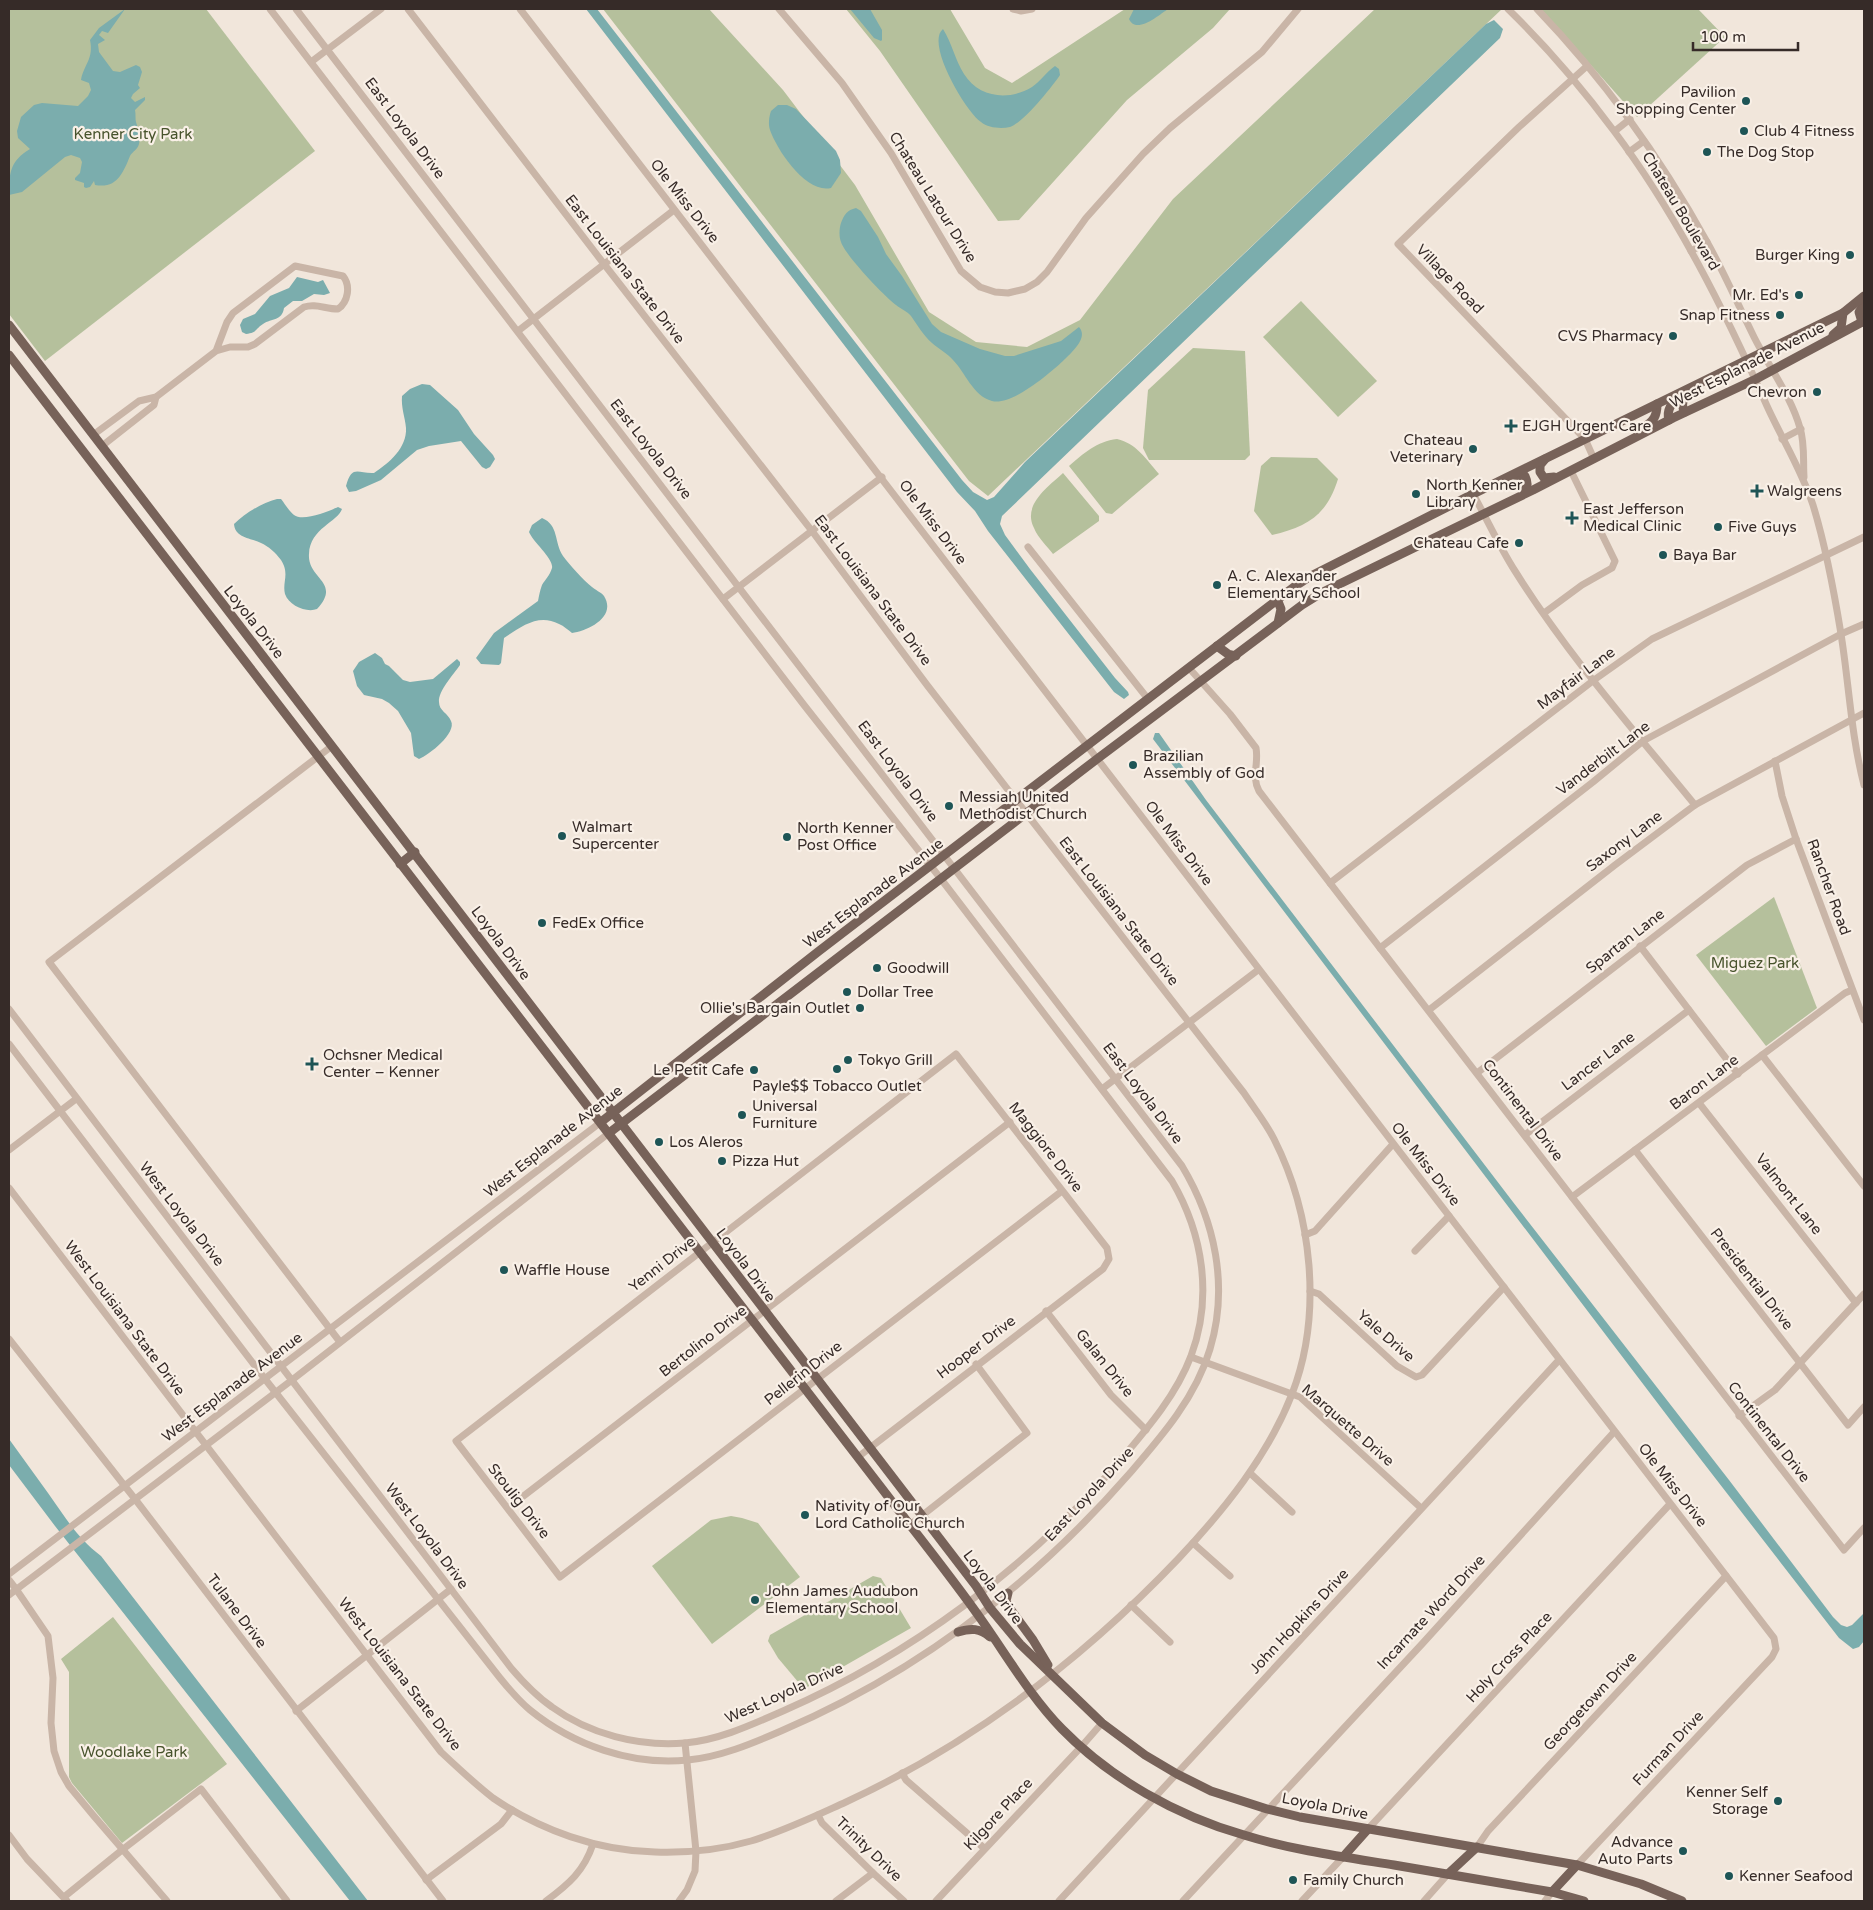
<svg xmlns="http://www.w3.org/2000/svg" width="1873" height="1910" font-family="'Varela Round',sans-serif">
<rect width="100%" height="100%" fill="#f1e6db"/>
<!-- green -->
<g fill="#b5c09c">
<path d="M9 9H206L315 151 45 361 9 314Z"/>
<path d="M603 9H709L783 90 855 185 929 312 976 342 1027 347 1080 320 1173 199 1375 9H1502L988 496 969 481Z"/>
<path d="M846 9H950L985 68 1012 83 1125 9H1230L1213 28 1127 100 1019 220 998 221 880 51Z"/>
<path d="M1541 9H1698L1725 37 1637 117Z"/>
<path d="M1301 301 1377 381 1338 417 1263 337Z"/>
<path d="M1193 348 1245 351 1250 455 1245 460H1149L1143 448 1148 390Z"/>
<path d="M1117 439C1137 444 1145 458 1159 474L1112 514 1106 513 1069 466C1083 454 1097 441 1117 439Z"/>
<path d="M1271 457 1317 458 1338 479C1327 515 1307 527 1272 535L1254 511 1261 466Z"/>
<path d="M1063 473 1099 516V521L1053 554C1047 546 1038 538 1034 528 1022 505 1048 487 1063 473Z"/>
<path d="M1774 897 1817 1008 1766 1046 1696 955Z"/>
<path d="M731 1516 742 1518 758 1523 800 1577 712 1644 652 1566 711 1520Z"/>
<path d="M873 1576 881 1578 911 1628 804 1689 778 1658 768 1641 770 1635Z"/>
<path d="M113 1617 227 1764 122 1843 72 1783 69 1777V1672L61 1659Z"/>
</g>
<!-- water -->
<g fill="#7badad">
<path d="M125 9 108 33 102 31 99 35 105 40 98 44 99 52 113 71 120 72 136 65 140 67 142 72 138 85 140 88 133 94 131 98 135 102 145 97V100L135 110C136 114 135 119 136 122 138 129 141 135 139 144 138 149 132 152 130 156 123 173 117 189 95 185L94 181 90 187 86 188 84 187V183L75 180V178L80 173 82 162 80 158 71 155 65 157 22 192 9 195C9 173 10 161 30 149L18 138 17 131 21 117 34 105 42 103 78 106 88 96 91 90 89 83 81 80C84 64 94 59 90 40L99 28Z"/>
<path d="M586 9H597L962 480 973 492 987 500 994 497 1025 462 1486 24 1494 20 1503 29 1500 38 1002 516 1000 524 1005 535 1030 569 1115 678 1128 692 1129 695 1124 699 1114 692 988 531 975 511 957 492Z"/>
<path d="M850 9H870L882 30V40L881 41 874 38Z"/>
<path d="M1134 9H1168C1159 15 1136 35 1129 19Z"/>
<path d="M943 29C952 43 955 60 964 74 979 98 1009 101 1032 87 1041 81 1046 72 1055 66L1059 69 1060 75C1052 87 1023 123 1010 127 1001 129 988 128 981 122 966 112 925 43 943 29Z"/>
<path d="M778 105H787L796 109 836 151 840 160 841 173 831 188C806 194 777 150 770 130 768 124 769 117 771 111Z"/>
<path d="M856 208 861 211 878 237 886 254 902 276 932 324 941 332 980 349 1005 356H1014L1061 341 1079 327C1089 338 1071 353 1063 361 1050 373 1012 406 992 401 973 396 965 372 953 360 947 353 939 349 932 343 923 335 918 326 911 316 907 311 901 309 896 305 884 296 845 255 841 242 839 237 839 229 841 223 844 215 847 210 856 208Z"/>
<path d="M297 277 318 282 323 280 330 293 324 295 314 294 302 301H293L284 308C282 321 272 318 263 324 255 329 258 332 246 334L242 332 240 325 243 319 255 314 270 296 289 288Z"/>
<path d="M422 384 430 385 458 410 474 434 493 455 495 459 490 467 486 469 482 467 461 441 429 446 417 450 381 480 356 491 349 492 346 486C352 464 358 474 374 473 389 463 407 448 406 428 405 417 401 408 402 396L410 389Z"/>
<path d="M277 499H281C285 504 289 511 294 515 303 522 329 511 338 507L342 509C338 522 310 528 309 554 307 579 342 582 317 609 307 613 289 606 285 594 282 582 290 574 281 560 276 553 268 546 261 543 251 538 235 538 234 524 245 513 262 503 277 499Z"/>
<path d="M542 518C559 525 554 542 563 556 570 565 583 580 592 587 595 590 601 592 604 596 617 617 588 631 572 633 568 630 564 626 559 624 538 613 521 627 504 638L501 663 499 665 481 664 476 658 494 633 538 601C539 596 540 590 542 585 545 580 550 575 552 568 554 559 533 542 529 532L532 525Z"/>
<path d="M375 653 382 658 385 664 389 666 403 680 410 682 433 679 457 659 460 662V665C454 674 438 691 439 702 439 711 448 713 451 721 457 733 429 755 419 759L414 756 411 733 398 711 389 703 382 699 364 695 357 686 353 671 359 662Z"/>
<path d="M1155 733H1159L1206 800 1513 1202 1729 1480 1833 1617 1841 1625 1847 1627 1852 1625 1864 1613V1641L1859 1647 1853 1649 1839 1638 1678 1430 1153 739Z"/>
<path d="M9 1439C22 1457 35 1475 48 1493 66 1518 76 1537 101 1556L368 1901H350L55 1526 9 1465Z"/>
</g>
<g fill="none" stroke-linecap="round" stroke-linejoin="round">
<!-- minor -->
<g stroke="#c9b5a7" stroke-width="7">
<path d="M520 9 1774 1638 1776 1649 1772 1657 1577 1865"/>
<path d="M779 9 842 83 891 153 961 271 980 287 995 292 1008 293 1025 289 1037 282 1047 272 1086 218 1143 154 1170 128 1262 52 1298 9"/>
<path d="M1013 9 1021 11 1032 9"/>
<path d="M1508 9C1547 47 1582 88 1614 131 1677 215 1725 311 1767 406 1782 439 1802 471 1813 505 1826 547 1834 591 1841 634 1849 684 1851 735 1864 785"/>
<path d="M1537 9C1604 79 1660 157 1707 242 1724 272 1738 305 1754 337 1769 367 1791 396 1800 428 1805 443 1803 462 1804 477"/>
<path d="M311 62 381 9"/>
<path d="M1587 66 1519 127 1398 244 1585 439 1594 459"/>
<path d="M1615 131 1630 119"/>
<path d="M1629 152 1644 141"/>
<path d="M1691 251 1707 242"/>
<path d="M518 331 674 210"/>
<path d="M93 435 139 401 156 397 216 351 230 347H248L255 344 304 307C316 303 325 309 338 309 348 302 351 286 343 276L295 266 233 313 227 322 216 351"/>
<path d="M1782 439 1801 429"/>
<path d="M102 446 154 405 156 397"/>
<path d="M1473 494C1487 519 1499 546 1515 571 1567 654 1633 729 1695 805"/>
<path d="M1028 547 1148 699"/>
<path d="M723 599 882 477"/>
<path d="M1544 613 1582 585 1612 568 1615 561 1571 471"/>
<path d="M1189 668 1230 714 1256 748C1259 764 1251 776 1259 791L1844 1550 1864 1528"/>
<path d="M332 746 49 962 340 1342"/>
<path d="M1775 761 1782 796 1796 839 1864 1020"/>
<path d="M1330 883 1594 680 1652 639 1864 537"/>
<path d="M1640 946 1738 1074"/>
<path d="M1380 948 1593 782 1643 741 1841 634 1864 624"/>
<path d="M9 1009 511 1668C523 1682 536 1696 552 1707 589 1734 639 1747 685 1743 719 1740 751 1725 783 1711 911 1655 1027 1568 1118 1463 1146 1430 1176 1396 1191 1356 1213 1297 1203 1234 1172 1181L941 879 804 705 270 9"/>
<path d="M1429 1010 1615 865 1695 805 1864 713"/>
<path d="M9 1044 265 1379 500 1678C509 1689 519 1701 530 1710 573 1745 632 1766 688 1760 720 1757 751 1744 781 1731 917 1673 1034 1583 1130 1473 1162 1436 1196 1397 1210 1349 1229 1286 1215 1221 1182 1166L296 9"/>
<path d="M1762 1055 1864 1186"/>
<path d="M1477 1073 1747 865 1796 839"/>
<path d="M1102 1089 1258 970"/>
<path d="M1699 1103 1856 1303"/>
<path d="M1525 1135 1689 1010"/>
<path d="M9 1150 76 1099"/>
<path d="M1635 1150 1848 1425 1864 1407"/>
<path d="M9 1188 441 1752C458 1768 475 1784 493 1798 540 1830 598 1851 655 1852 687 1853 720 1850 751 1841 784 1831 815 1816 846 1802 973 1743 1083 1659 1179 1558 1224 1510 1268 1456 1292 1394 1323 1314 1312 1214 1274 1139 1266 1123 1254 1108 1244 1093L1026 813 927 685 812 531 604 264 408 9"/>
<path d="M1572 1197 1845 993 1852 990"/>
<path d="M1305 1235 1315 1231 1393 1144"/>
<path d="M1415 1251 1449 1216"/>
<path d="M1310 1291 1319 1294 1397 1366 1416 1377 1422 1375 1504 1287"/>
<path d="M1046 1311 1111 1395 1146 1430"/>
<path d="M9 1339 135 1499 443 1901"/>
<path d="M1191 1357 1300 1397 1421 1508"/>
<path d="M1739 1416 1775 1390 1864 1294"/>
<path d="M858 1457 1103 1269 1109 1259 1107 1248 956 1054 456 1441 560 1577 1062 1191"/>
<path d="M1250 1473 1292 1512"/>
<path d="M508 1508 1010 1122"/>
<path d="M910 1525 1027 1433 976 1364"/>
<path d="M1193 1543 1230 1576"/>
<path d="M9 1574 601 1122"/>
<path d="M9 1580 16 1589 48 1636 53 1678 51 1723 54 1751 61 1772 69 1786 93 1815 167 1901"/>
<path d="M9 1595 292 1380 609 1133"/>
<path d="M1131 1605 1170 1642"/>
<path d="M296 1711 451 1589"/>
<path d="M902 1773 906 1780 984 1848"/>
<path d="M818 1815 822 1823 873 1873 904 1901"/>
<path d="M1368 1829 1670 1504"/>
<path d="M9 1835 27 1859 67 1901"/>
<path d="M1477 1847 1488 1831 1726 1576"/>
<path d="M426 1880 501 1824 512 1810"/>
<path d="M64 1897 122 1850 201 1789 287 1901"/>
<path d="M546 1901C569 1884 584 1871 593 1844"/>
<path d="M679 1901 687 1890 695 1871 696 1851 685 1743"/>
<path d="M836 1901 873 1873"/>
<path d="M936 1901 1081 1747 1102 1723"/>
<path d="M1059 1901 1559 1360"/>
<path d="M1183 1901 1422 1644 1614 1432"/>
<path d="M1302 1901 1343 1857"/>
<path d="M1424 1901 1448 1874"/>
<path d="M1545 1901 1552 1892"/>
</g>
<!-- major -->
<g stroke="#776259" stroke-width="9">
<path d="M1862 322 1859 312 1864 305"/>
<path d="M9 325 976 1586 990 1608 1020 1644 1102 1723 1145 1755 1177 1774 1211 1791 1267 1809 1300 1817 1577 1865 1641 1884 1682 1901"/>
<path d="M1833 335 1841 328 1843 313"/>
<path d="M9 355 910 1525C935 1557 960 1589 983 1622 1009 1659 1031 1697 1062 1729 1111 1779 1177 1816 1244 1835 1292 1850 1344 1857 1394 1865 1447 1874 1499 1883 1552 1892L1584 1901"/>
<path d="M1685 412C1678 401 1687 396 1696 389"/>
<path d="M1669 420C1666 410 1672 403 1679 395"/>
<path d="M1643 428C1654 421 1657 416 1657 404"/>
<path d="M1545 459 1540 465V472L1544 478 1554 477"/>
<path d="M1514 475 1525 476C1529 485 1527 487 1522 494"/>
<path d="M1277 599 1281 609 1278 623"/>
<path d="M1217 646 1228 654 1236 656"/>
<path d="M400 864 415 852"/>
<path d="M601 1122 819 951 1294 587 1309 577 1473 494 1843 313 1864 296"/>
<path d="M609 1133 1097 759 1302 605 1323 592 1533 490 1673 418 1756 379 1864 321"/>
<path d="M1008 1593 1006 1601 1008 1606 1033 1640 1048 1665"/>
<path d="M958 1632C971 1628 980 1628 990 1637"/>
<path d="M1343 1857 1368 1829"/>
<path d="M1448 1874 1477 1847"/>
<path d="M1552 1892 1577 1865"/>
</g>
</g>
<!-- markers -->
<g fill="#1e5556" stroke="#f9f0e7" stroke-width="2">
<circle cx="1746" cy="101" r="5"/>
<circle cx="1744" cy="131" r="5"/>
<circle cx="1707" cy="152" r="5"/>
<circle cx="1850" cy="255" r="5"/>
<circle cx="1799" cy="295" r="5"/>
<circle cx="1780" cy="315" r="5"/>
<circle cx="1673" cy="336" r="5"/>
<circle cx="1817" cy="392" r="5"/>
<path d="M1508.5 418.5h5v5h5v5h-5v5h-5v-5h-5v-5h5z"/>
<circle cx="1473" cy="449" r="5"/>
<path d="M1754.5 483.5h5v5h5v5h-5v5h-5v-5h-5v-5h5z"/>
<circle cx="1416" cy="494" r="5"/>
<path d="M1569.5 510.5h5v5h5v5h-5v5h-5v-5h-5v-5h5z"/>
<circle cx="1718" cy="527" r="5"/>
<circle cx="1519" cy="543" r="5"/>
<circle cx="1663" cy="555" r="5"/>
<circle cx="1217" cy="585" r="5"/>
<circle cx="1133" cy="765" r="5"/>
<circle cx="949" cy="806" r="5"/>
<circle cx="562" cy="836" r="5"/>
<circle cx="787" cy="837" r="5"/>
<circle cx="542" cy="923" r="5"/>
<circle cx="877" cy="968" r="5"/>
<circle cx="847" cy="992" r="5"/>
<circle cx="860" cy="1008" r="5"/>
<circle cx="848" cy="1060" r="5"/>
<path d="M309.5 1056.5h5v5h5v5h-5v5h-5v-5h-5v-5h5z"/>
<circle cx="837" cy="1069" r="5"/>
<circle cx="754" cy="1070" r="5"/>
<circle cx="742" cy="1115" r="5"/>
<circle cx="659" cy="1142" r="5"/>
<circle cx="722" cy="1161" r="5"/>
<circle cx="504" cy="1270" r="5"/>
<circle cx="805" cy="1515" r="5"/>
<circle cx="755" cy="1600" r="5"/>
<circle cx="1778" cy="1801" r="5"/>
<circle cx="1683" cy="1851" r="5"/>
<circle cx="1729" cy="1876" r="5"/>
<circle cx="1293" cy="1880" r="5"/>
</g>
<g text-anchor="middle" stroke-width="4.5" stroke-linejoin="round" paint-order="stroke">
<!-- poi labels -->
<g font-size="15" fill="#362b28" stroke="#f9f0e7" text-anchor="start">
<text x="1736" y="97" text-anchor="end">Pavilion<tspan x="1736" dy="17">Shopping Center</tspan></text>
<text x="1754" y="136">Club 4 Fitness</text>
<text x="1717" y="157">The Dog Stop</text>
<text x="1840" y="260" text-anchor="end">Burger King</text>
<text x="1789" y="300" text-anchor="end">Mr. Ed's</text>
<text x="1770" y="320" text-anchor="end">Snap Fitness</text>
<text x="1663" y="341" text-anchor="end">CVS Pharmacy</text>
<text x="1807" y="397" text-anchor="end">Chevron</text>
<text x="1522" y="431">EJGH Urgent Care</text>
<text x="1463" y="445" text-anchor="end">Chateau<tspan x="1463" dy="17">Veterinary</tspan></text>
<text x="1426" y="490">North Kenner<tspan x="1426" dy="17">Library</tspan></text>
<text x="1767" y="496">Walgreens</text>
<text x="1583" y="514">East Jefferson<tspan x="1583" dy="17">Medical Clinic</tspan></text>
<text x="1728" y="532">Five Guys</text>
<text x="1509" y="548" text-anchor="end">Chateau Cafe</text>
<text x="1673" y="560">Baya Bar</text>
<text x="1227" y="581">A. C. Alexander<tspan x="1227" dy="17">Elementary School</tspan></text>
<text x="1143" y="761">Brazilian<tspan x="1143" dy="17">Assembly of God</tspan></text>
<text x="959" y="802">Messiah United<tspan x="959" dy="17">Methodist Church</tspan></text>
<text x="572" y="832">Walmart<tspan x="572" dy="17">Supercenter</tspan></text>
<text x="797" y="833">North Kenner<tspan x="797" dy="17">Post Office</tspan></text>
<text x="552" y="928">FedEx Office</text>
<text x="887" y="973">Goodwill</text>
<text x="857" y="997">Dollar Tree</text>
<text x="850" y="1013" text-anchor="end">Ollie's Bargain Outlet</text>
<text x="323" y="1060">Ochsner Medical<tspan x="323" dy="17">Center – Kenner</tspan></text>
<text x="858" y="1065">Tokyo Grill</text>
<text x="744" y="1075" text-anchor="end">Le Petit Cafe</text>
<text x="837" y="1091" text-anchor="middle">Payle$$ Tobacco Outlet</text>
<text x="752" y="1111">Universal<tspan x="752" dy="17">Furniture</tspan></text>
<text x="669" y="1147">Los Aleros</text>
<text x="732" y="1166">Pizza Hut</text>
<text x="514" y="1275">Waffle House</text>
<text x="815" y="1511">Nativity of Our<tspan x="815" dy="17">Lord Catholic Church</tspan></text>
<text x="765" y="1596">John James Audubon<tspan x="765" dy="17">Elementary School</tspan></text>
<text x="1768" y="1797" text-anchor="end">Kenner Self<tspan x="1768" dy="17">Storage</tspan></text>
<text x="1673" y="1847" text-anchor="end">Advance<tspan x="1673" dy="17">Auto Parts</tspan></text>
<text x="1739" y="1881">Kenner Seafood</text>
<text x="1303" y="1885">Family Church</text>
</g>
<!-- street labels -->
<g font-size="15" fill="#362b28" stroke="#f9f0e7">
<text transform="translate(405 128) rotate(53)" y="5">East Loyola Drive</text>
<text transform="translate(933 197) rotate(58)" y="5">Chateau Latour Drive</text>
<text transform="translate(685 201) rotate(52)" y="5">Ole Miss Drive</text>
<text transform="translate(1681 211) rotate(59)" y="5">Chateau Boulevard</text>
<text transform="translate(625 269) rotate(52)" y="5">East Louisiana State Drive</text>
<text transform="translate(1450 279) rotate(46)" y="5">Village Road</text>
<text transform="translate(1747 365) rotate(-27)" y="5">West Esplanade Avenue</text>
<text transform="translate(651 449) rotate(52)" y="5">East Loyola Drive</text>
<text transform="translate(933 522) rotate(53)" y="5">Ole Miss Drive</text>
<text transform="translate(873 590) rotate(53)" y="5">East Louisiana State Drive</text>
<text transform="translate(254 622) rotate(52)" y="5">Loyola Drive</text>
<text transform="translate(1576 678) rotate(-37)" y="5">Mayfair Lane</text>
<text transform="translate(1603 758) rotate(-37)" y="5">Vanderbilt Lane</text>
<text transform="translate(898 771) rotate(53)" y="5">East Loyola Drive</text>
<text transform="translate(1624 841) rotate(-37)" y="5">Saxony Lane</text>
<text transform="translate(1179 843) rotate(53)" y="5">Ole Miss Drive</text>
<text transform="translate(1829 887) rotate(70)" y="5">Rancher Road</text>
<text transform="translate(873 893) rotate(-37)" y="5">West Esplanade Avenue</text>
<text transform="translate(1119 911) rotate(52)" y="5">East Louisiana State Drive</text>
<text transform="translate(1625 941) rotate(-38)" y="5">Spartan Lane</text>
<text transform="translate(501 943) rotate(53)" y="5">Loyola Drive</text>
<text transform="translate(1598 1061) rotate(-37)" y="5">Lancer Lane</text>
<text transform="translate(1704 1082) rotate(-37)" y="5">Baron Lane</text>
<text transform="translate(1143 1093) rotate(53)" y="5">East Loyola Drive</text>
<text transform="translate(1523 1110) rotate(53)" y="5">Continental Drive</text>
<text transform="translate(553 1141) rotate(-38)" y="5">West Esplanade Avenue</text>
<text transform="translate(1046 1147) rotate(52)" y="5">Maggiore Drive</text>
<text transform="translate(1426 1164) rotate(52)" y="5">Ole Miss Drive</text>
<text transform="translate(1789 1194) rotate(52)" y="5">Valmont Lane</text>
<text transform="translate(182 1214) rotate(52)" y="5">West Loyola Drive</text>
<text transform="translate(662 1264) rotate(-38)" y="5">Yenni Drive</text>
<text transform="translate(746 1265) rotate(53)" y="5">Loyola Drive</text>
<text transform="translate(1752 1279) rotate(52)" y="5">Presidential Drive</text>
<text transform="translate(125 1318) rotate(53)" y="5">West Louisiana State Drive</text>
<text transform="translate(1386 1336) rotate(41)" y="5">Yale Drive</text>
<text transform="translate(703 1341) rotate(-38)" y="5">Bertolino Drive</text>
<text transform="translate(976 1347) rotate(-37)" y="5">Hooper Drive</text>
<text transform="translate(1105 1363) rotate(51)" y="5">Galan Drive</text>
<text transform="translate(803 1373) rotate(-38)" y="5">Pellerin Drive</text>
<text transform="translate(232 1387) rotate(-37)" y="5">West Esplanade Avenue</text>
<text transform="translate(1348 1425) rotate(41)" y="5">Marquette Drive</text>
<text transform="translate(1769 1432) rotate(52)" y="5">Continental Drive</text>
<text transform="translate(1673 1485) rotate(52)" y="5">Ole Miss Drive</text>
<text transform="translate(1089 1494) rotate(-47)" y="5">East Loyola Drive</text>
<text transform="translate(519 1501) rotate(52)" y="5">Stoulig Drive</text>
<text transform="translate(427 1536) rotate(53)" y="5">West Loyola Drive</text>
<text transform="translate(993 1587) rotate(53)" y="5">Loyola Drive</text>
<text transform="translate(237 1611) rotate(53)" y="5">Tulane Drive</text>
<text transform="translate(1431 1612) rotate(-47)" y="5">Incarnate Word Drive</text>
<text transform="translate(1299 1621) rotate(-47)" y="5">John Hopkins Drive</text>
<text transform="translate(1509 1657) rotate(-47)" y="5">Holy Cross Place</text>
<text transform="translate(400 1674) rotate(52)" y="5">West Louisiana State Drive</text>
<text transform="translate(784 1693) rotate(-24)" y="5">West Loyola Drive</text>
<text transform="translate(1590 1701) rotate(-47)" y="5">Georgetown Drive</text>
<text transform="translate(1668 1748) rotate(-47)" y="5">Furman Drive</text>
<text transform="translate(1325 1806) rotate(11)" y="5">Loyola Drive</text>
<text transform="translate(998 1814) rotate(-47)" y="5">Kilgore Place</text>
<text transform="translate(869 1849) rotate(44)" y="5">Trinity Drive</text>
</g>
<!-- park labels -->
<g font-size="15" fill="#47532c" stroke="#f9f0e7">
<text x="133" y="139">Kenner City Park</text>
<text x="1755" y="968">Miguez Park</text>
<text x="134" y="1757">Woodlake Park</text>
</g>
</g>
<!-- border -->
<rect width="1873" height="1910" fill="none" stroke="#362b28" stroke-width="20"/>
<!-- scale -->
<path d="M1693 42v8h105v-8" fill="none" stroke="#362b28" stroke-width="2.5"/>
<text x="1700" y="42" font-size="15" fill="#362b28" stroke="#f9f0e7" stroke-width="4" paint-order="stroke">100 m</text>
</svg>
